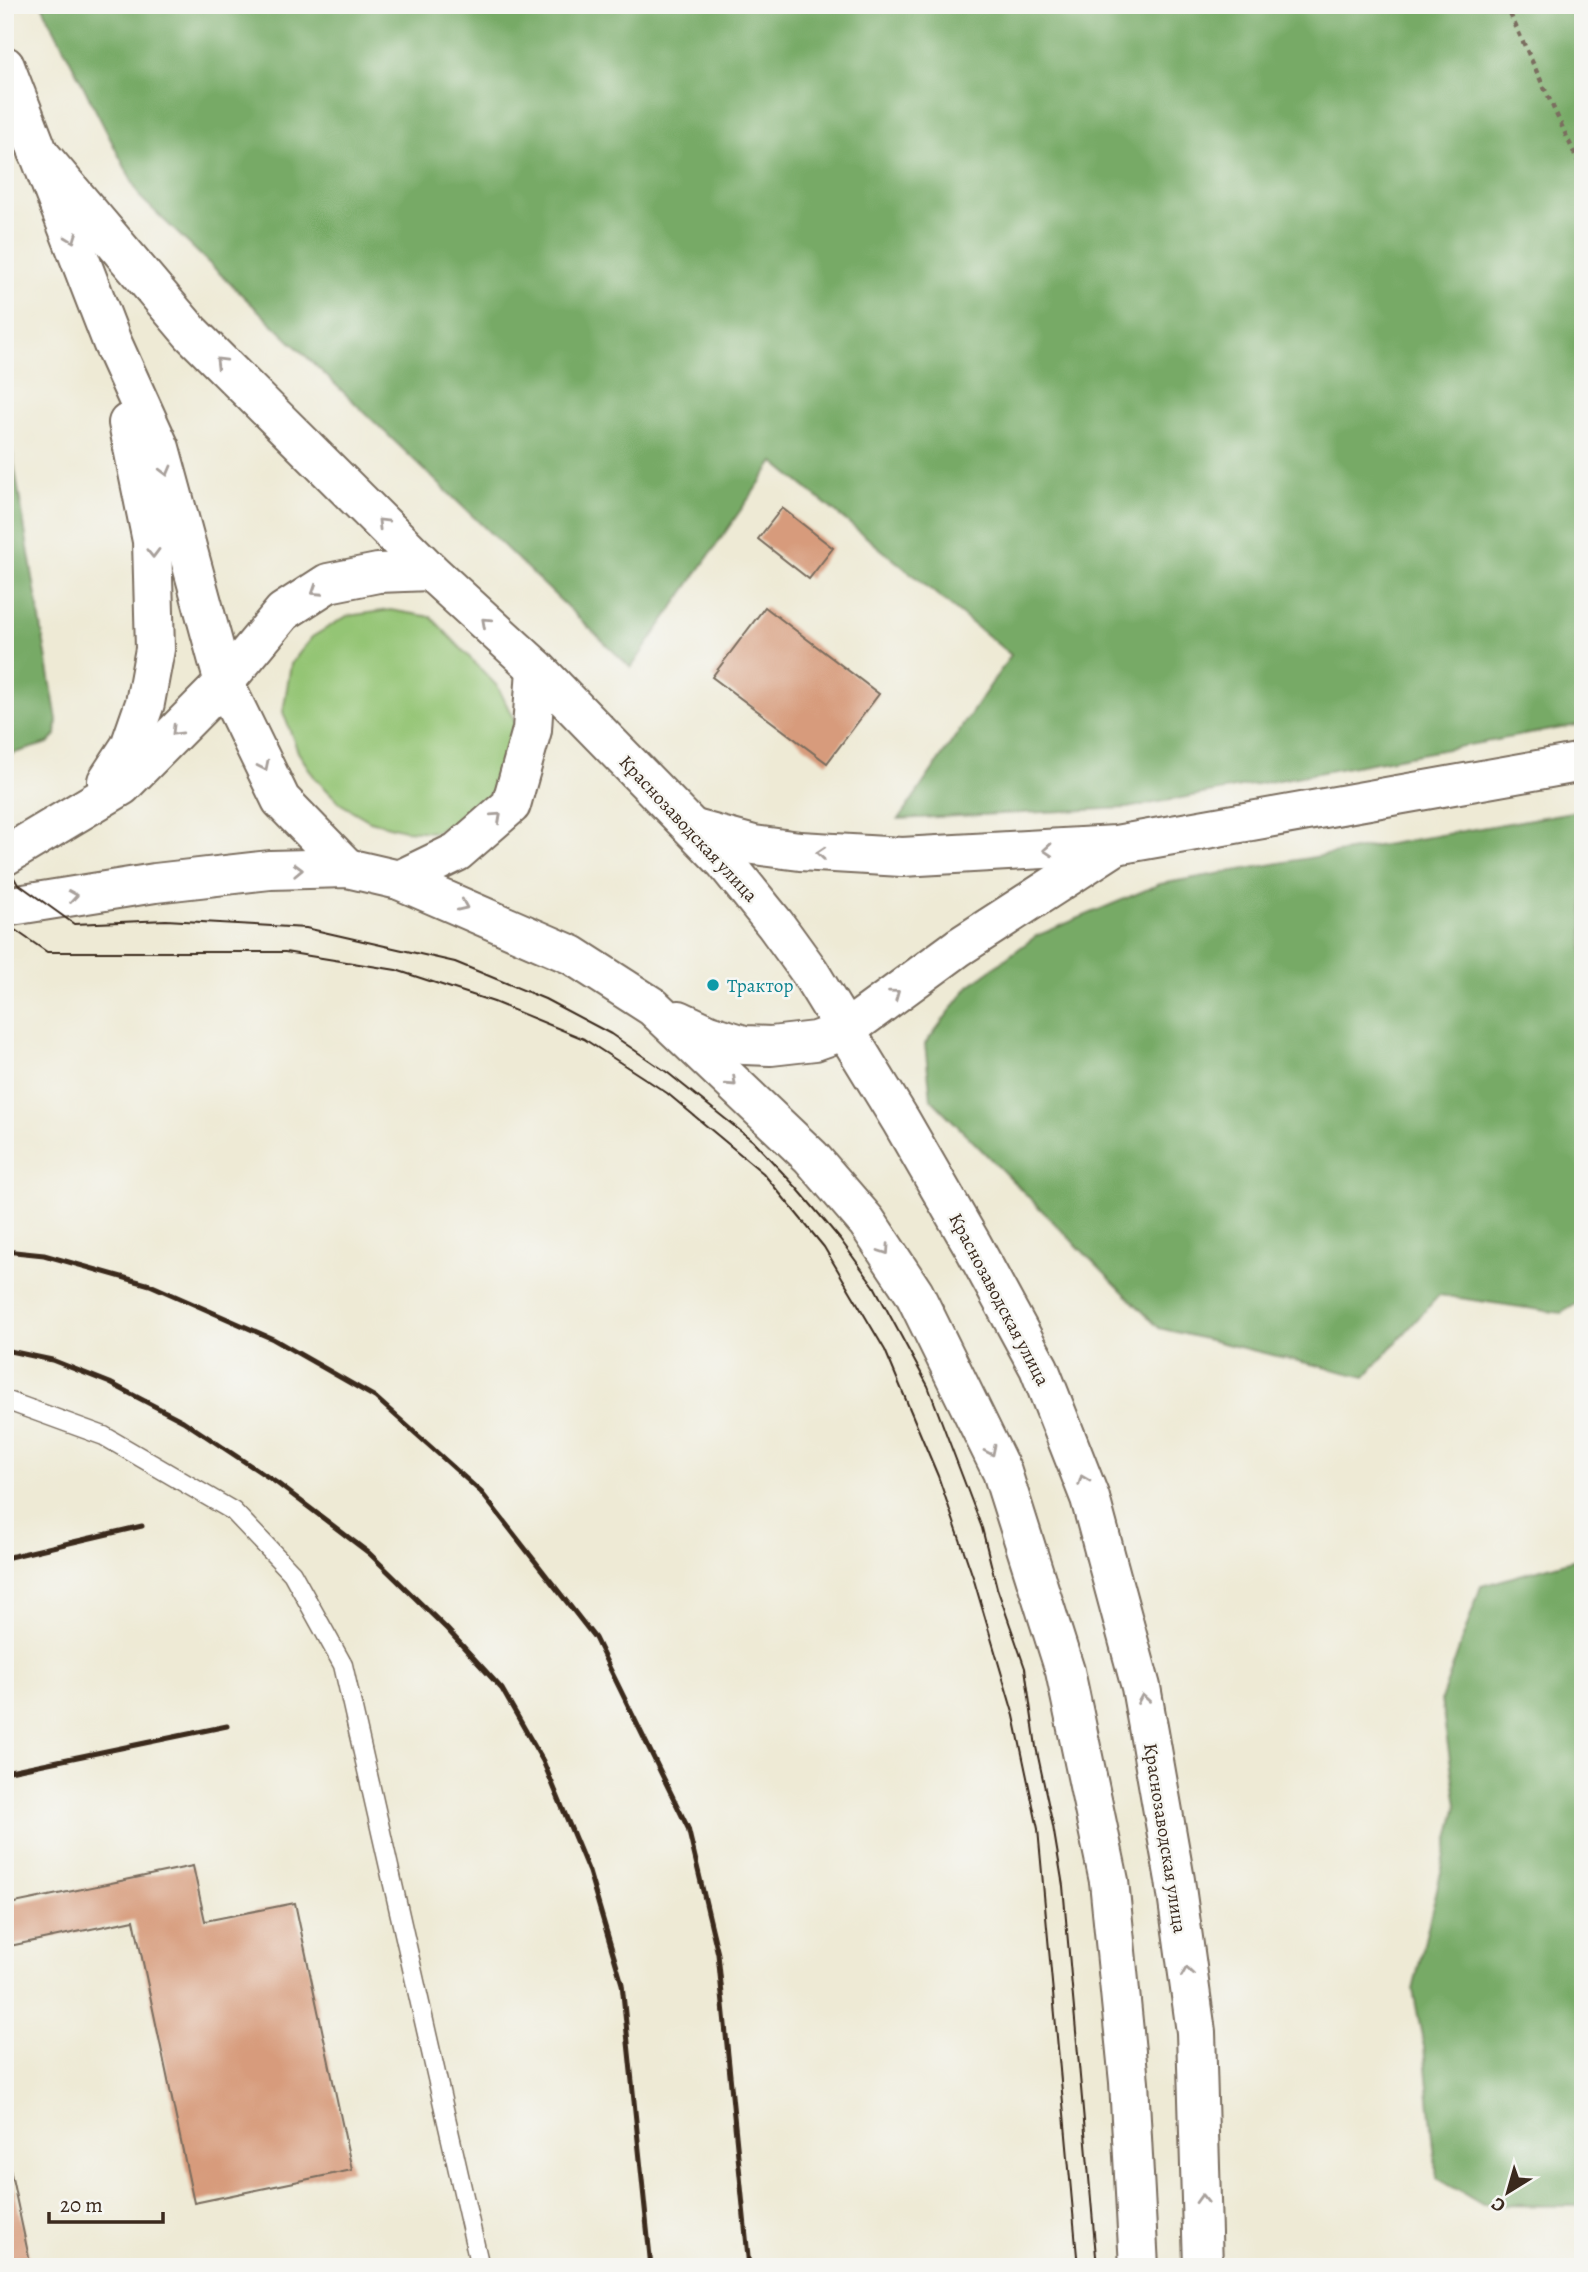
<svg xmlns="http://www.w3.org/2000/svg" width="1588" height="2272" font-family="Alegreya,serif">
<rect width="100%" height="100%" fill="#f6f6f2"/>
<filter id="ink" filterUnits="userSpaceOnUse"><feTurbulence type="fractalNoise" baseFrequency=".0143" numOctaves="2"/><feDisplacementMap in="SourceGraphic" scale="14" xChannelSelector="R" yChannelSelector="G"/><feConvolveMatrix kernelMatrix="1 2 1 2 8 2 1 2 1" color-interpolation-filters="sRGB"/></filter>
<filter id="wash" filterUnits="userSpaceOnUse"><feTurbulence type="fractalNoise" baseFrequency=".00686" numOctaves="4" result="noise"/><feDisplacementMap in="SourceGraphic" scale="28" xChannelSelector="R" yChannelSelector="G"/><feGaussianBlur stdDeviation="1.57" result="paint"/><feColorMatrix in="noise" values="0 0 0 0 0 0 0 0 0 0 0 0 0 0 0 0 0 1.4 0 .05"/><feComposite in="paint" operator="in"/></filter>
<g filter="url(#wash)">
<rect width="100%" height="100%" fill="#eeead5"/>
<!-- green -->
<path fill="#94c575" stroke="#68784a" stroke-width="2" d="M390 610 431 617 498 687 515 722 500 786 472 814 435 832 404 830 370 821 341 804 315 778 298 752 283 712 291 664 312 637 347 616Z"/>
<!-- forest -->
<g fill="#7a6" stroke="#596a42" stroke-width="2">
<path d="M42 5H1583V724L1127 808 899 819 1011 655 774 462 631 668 140 197Z"/>
<path d="M5 411 57 720 56 735 48 743 5 756Z"/>
<path d="M1583 810V1300L1561 1313 1439 1295 1365 1377 1159 1328 931 1099 925 1044 969 986 1036 936 1160 884Z"/>
<path d="M1583 1557V2206L1483 2205 1437 2178 1424 2047 1413 1990 1457 1805 1441 1700 1481 1586Z"/>
</g>
<g id="blocks">
<!-- building -->
<g fill="#d79b7c">
<path d="M782 508 833 548 809 579 758 539Z"/>
<path d="M765 607 879 694 827 763 712 677Z"/>
<path d="M193 1866 205 1921 295 1903 352 2170 194 2203 134 1920 5 1947V1905Z"/>
<path d="M5 2150H6L31 2267H5Z"/>
</g>
</g>
</g>
<g filter="url(#ink)">
<use href="#blocks" fill-opacity="0" stroke="#7a6d5e" stroke-width="2"/>
<g fill="none" stroke-linecap="round" stroke-linejoin="round">
<defs>
<path id="lane" d="M5 1400 104 1436 233 1511 292 1573 343 1665 480 2267"/>
<g id="secondary">
<path d="M5 66 112 342 160 448 224 683 281 800 347 868"/>
<path d="M38 152 191 333 430 571 536 668 725 862 775 924 809 971 901 1121 973 1246 1039 1368 1090 1498 1141 1687 1175 1880 1196 2032 1203 2267"/>
<path d="M107 781 130 746 145 703 155 649 152 541 128 423"/>
<path d="M695 829 754 845 800 851 902 857 1116 845 1583 762"/>
<path d="M5 856 122 786 224 683 283 612 328 583 378 573 430 571"/>
<path d="M399 880 457 852 511 805 532 730 536 668"/>
<path d="M5 907 155 883 270 870 347 868 399 880 572 955 653 1007 811 1157 867 1222 914 1293 1002 1472 1065 1671 1109 1881 1129 2082 1139 2267"/>
<path d="M679 1020 709 1034 744 1045 771 1046 815 1041 846 1030 959 947 1115 846"/>
</g>
</defs>
<!-- lane casing -->
<use href="#lane" stroke="#7a6d5e" stroke-width="21"/>
<!-- secondary casing -->
<use href="#secondary" stroke="#7a6d5e" stroke-width="42"/>
<!-- path -->
<path stroke="#7a6d5e" stroke-width="4.5" stroke-dasharray="5 5" stroke-linecap="butt" d="M1506 5 1583 172"/>
<!-- lane -->
<use href="#lane" stroke="#fff" stroke-width="18"/>
<!-- secondary -->
<use href="#secondary" stroke="#fff" stroke-width="38"/>
<!-- tram -->
<g stroke="#3b2a1e" stroke-width="2">
<path d="M5 862 17 883 74 924 166 920 306 928 455 962 545 999 611 1034 668 1073 753 1141 796 1187 840 1239 874 1286 928 1386 982 1528 997 1588 1025 1668 1036 1747 1053 1826 1063 1886 1097 2267"/>
<path d="M5 921 15 930 47 952H285L396 970 494 1002 584 1039 667 1093 763 1173 824 1247 885 1350 938 1476 973 1577 1014 1716 1038 1829 1078 2267"/>
</g>
<!-- rail -->
<g stroke="#3b2a1e" stroke-width="5">
<path d="M5 1251 44 1255 150 1285 273 1339 375 1397 481 1492 595 1638 688 1828 718 1954 749 2267"/>
<path d="M5 1350 52 1360 110 1383 183 1421 277 1483 369 1553 447 1629 502 1689 543 1761 589 1872 622 1984 651 2267"/>
<path d="M5 1558 142 1526"/>
<path d="M5 1772 227 1726"/>
</g>
</g>
<!-- one-way arrows -->
<defs><path id="oneway-chevron" d="M-2-3.5L2.5 0L-2 3.5" fill="none" stroke-width="1.6" stroke-linecap="round" stroke-linejoin="round" transform="scale(1.75)"/></defs>
<g stroke="#a79f9a">
<use href="#oneway-chevron" transform="translate(72 238) rotate(69)"/>
<use href="#oneway-chevron" transform="translate(220 362) rotate(-135)"/>
<use href="#oneway-chevron" transform="translate(166 471) rotate(75)"/>
<use href="#oneway-chevron" transform="translate(382 523) rotate(-135)"/>
<use href="#oneway-chevron" transform="translate(153 553) rotate(89)"/>
<use href="#oneway-chevron" transform="translate(316 591) rotate(147)"/>
<use href="#oneway-chevron" transform="translate(486 622) rotate(-138)"/>
<use href="#oneway-chevron" transform="translate(176 731) rotate(135)"/>
<use href="#oneway-chevron" transform="translate(264 766) rotate(64)"/>
<use href="#oneway-chevron" transform="translate(497 817) rotate(-42)"/>
<use href="#oneway-chevron" transform="translate(1048 850) rotate(176)"/>
<use href="#oneway-chevron" transform="translate(821 853) rotate(-176)"/>
<use href="#oneway-chevron" transform="translate(298 870) rotate(-2)"/>
<use href="#oneway-chevron" transform="translate(73 896) rotate(-9)"/>
<use href="#oneway-chevron" transform="translate(463 906) rotate(24)"/>
<use href="#oneway-chevron" transform="translate(895 994) rotate(-36)"/>
<use href="#oneway-chevron" transform="translate(732 1082) rotate(43)"/>
<use href="#oneway-chevron" transform="translate(885 1250) rotate(56)"/>
<use href="#oneway-chevron" transform="translate(991 1451) rotate(64)"/>
<use href="#oneway-chevron" transform="translate(1083 1480) rotate(-111)"/>
<use href="#oneway-chevron" transform="translate(1143 1699) rotate(-100)"/>
<use href="#oneway-chevron" transform="translate(1187 1972) rotate(-98)"/>
<use href="#oneway-chevron" transform="translate(1202 2199) rotate(-92)"/>
</g>
</g>
<!-- markers -->
<circle fill="#0f9aa8" stroke="#f6f6f2" stroke-width="2.5" cx="713" cy="985" r="7"/>
<g text-anchor="middle" stroke-width="5" stroke-linejoin="round" paint-order="stroke">
<!-- street labels -->
<g font-size="19" fill="#3b2a1e" stroke="#f6f6f2">
<text transform="translate(689 828) rotate(47)" y="7">Краснозаводская улица</text>
<text transform="translate(1000 1299) rotate(62)" y="7">Краснозаводская улица</text>
<text transform="translate(1166 1838) rotate(81)" y="7">Краснозаводская улица</text>
</g>
<!-- culture labels -->
<g font-size="19" fill="#0d838f" stroke="#f6f6f2" text-anchor="start">
<text x="727" y="992">Трактор</text>
</g>
</g>
<!-- margin -->
<rect width="1588" height="2272" fill="none" stroke="#f6f6f2" stroke-width="28"/>
<!-- north arrow -->
<g transform="translate(1508 2192) rotate(217)" stroke="#f6f6f2" stroke-width="5" paint-order="stroke">
<path d="M0-5L12 26L0 18L-12 26Z" fill="#3b2a1e"/>
<text y="-10" font-size="19" font-weight="bold" text-anchor="middle" fill="#3b2a1e">С</text>
</g>
<!-- scale -->
<path d="M49 2212v10h114v-10" fill="none" stroke="#3b2a1e" stroke-width="3.5"/>
<text x="60" y="2212" font-size="21" fill="#3b2a1e" stroke="#f6f6f2" stroke-width="5" paint-order="stroke">20 m</text>
</svg>
